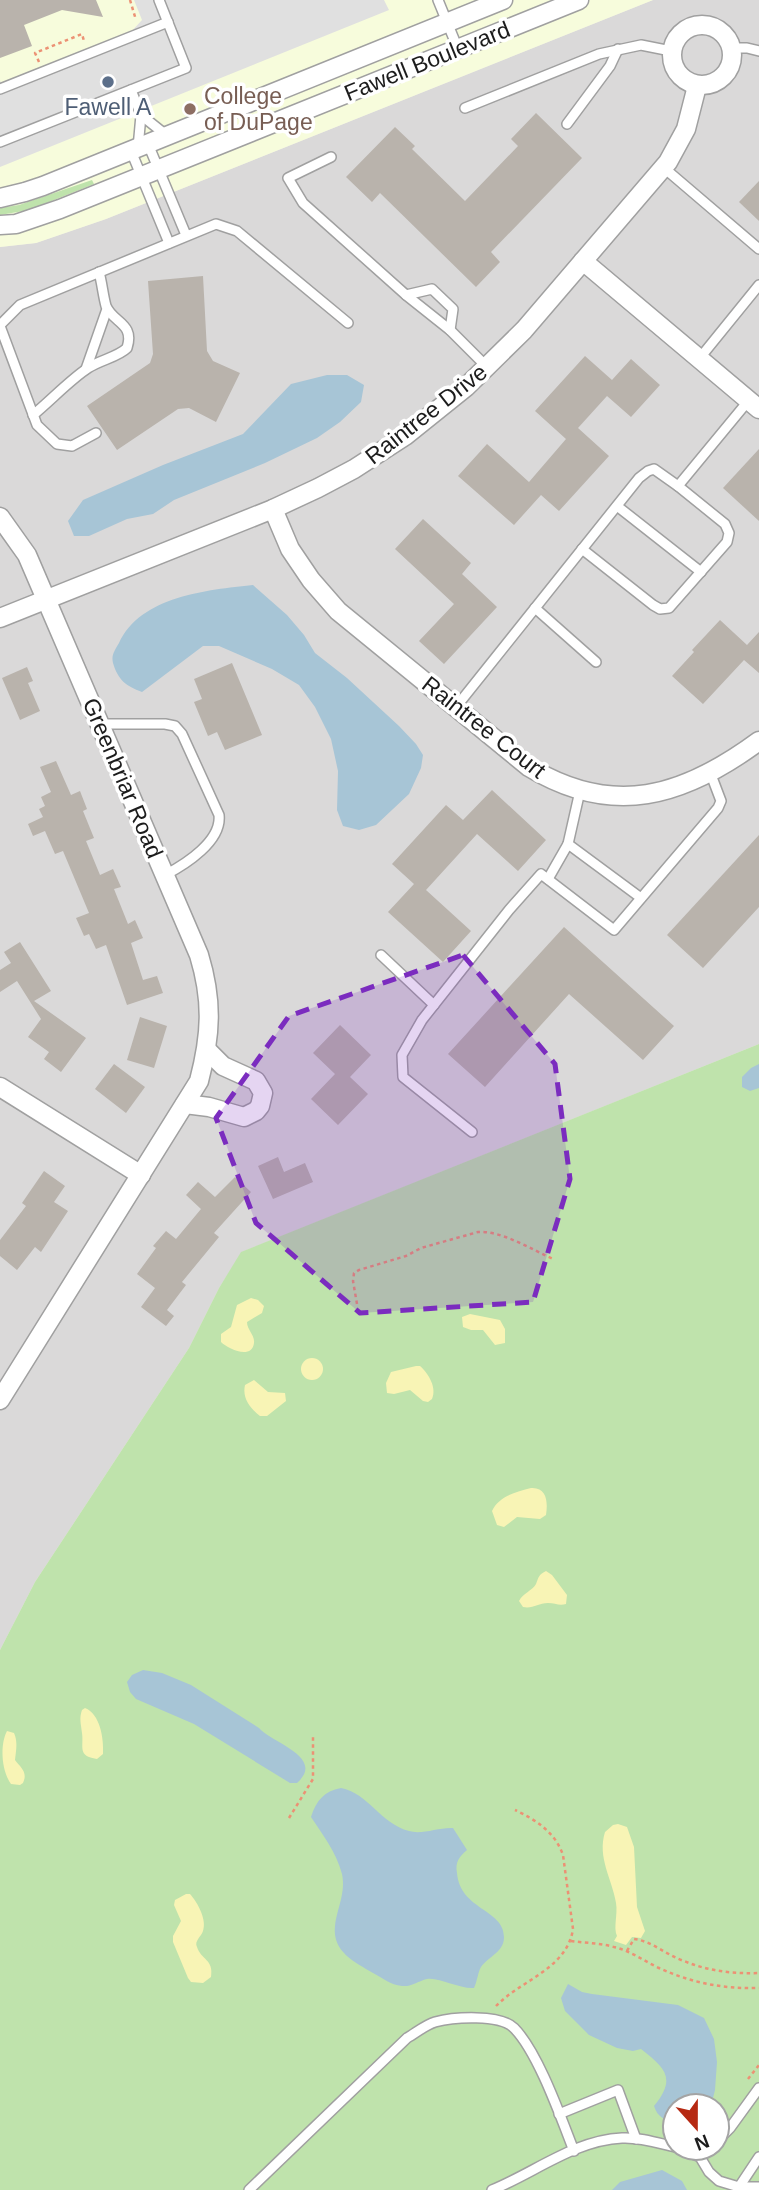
<svg xmlns="http://www.w3.org/2000/svg" width="759" height="2190" font-family="Helvetica,sans-serif">
<rect width="100%" height="100%" fill="#ecebe3"/>
<!-- residential -->
<path fill="#dad9d9" d="M653 0H759V1044L242 1252 219 1288 189 1348 35 1582 0 1650V247L36 243 106 219Z"/>
<!-- education -->
<path fill="#f7fcdc" d="M0 0H653L106 219 36 243 0 247Z"/>
<!-- grass -->
<g fill="#bfe3ac" fill-rule="evenodd">
<path d="M92 180 94 184 29 210 0 215V208L19 205Z"/>
<path d="M759 1044V2190H0V1650L35 1582 189 1348 219 1288 241 1252ZM675 2106H717V2148H675Z"/>
</g>
<!-- sand -->
<g fill="#f8f4b5">
<path d="M251 1298 258 1300 264 1306 262 1313 247 1322C247 1330 255 1335 254 1343 252 1360 228 1349 221 1342V1334L231 1327 237 1305Z"/>
<path d="M470 1314 500 1320 505 1329V1343L495 1345 483 1330H471L463 1327 462 1317Z"/>
<circle cx="312" cy="1369" r="11"/>
<path d="M416 1366H420C429 1374 437 1388 432 1399L428 1402 423 1401 410 1390 394 1394 387 1393 386 1383 391 1372Z"/>
<path d="M254 1380 268 1392 285 1393 286 1401 267 1416H260C250 1408 242 1398 245 1385Z"/>
<path d="M531 1488C547 1487 548 1502 546 1515L540 1519 517 1517 504 1527 497 1525 492 1511C499 1496 516 1492 531 1488Z"/>
<path d="M546 1571 552 1575 567 1595 566 1604C559 1606 555 1603 548 1603 538 1603 533 1609 523 1607L519 1601C523 1593 532 1591 536 1584 539 1577 538 1575 546 1571Z"/>
<path d="M85 1708C100 1714 104 1738 103 1754L97 1759C77 1756 84 1747 82 1733 81 1724 79 1718 82 1710Z"/>
<path d="M7 1731 14 1733C18 1742 16 1750 15 1760 21 1768 28 1772 23 1783L20 1785 11 1784C1 1770 0 1744 7 1731Z"/>
<path d="M618 1824 627 1827 634 1847 637 1907 645 1931 641 1938 632 1937 626 1945 614 1941 617 1936C613 1928 618 1914 616 1903 612 1878 597 1858 605 1832L613 1825Z"/>
<path d="M186 1894H190C198 1903 207 1920 203 1931 201 1937 194 1941 197 1947 201 1960 214 1959 211 1977L203 1983 191 1982 188 1978 173 1942V1936L181 1921 174 1905 175 1900Z"/>
</g>
<!-- parking -->
<path fill="#e0e0e0" d="M134 0H384L389 10 0 167V80L1 84 130 33 142 20Z"/>
<!-- water -->
<g fill="#a7c5d6">
<path d="M327 375H347L364 385 361 402 340 422 317 438 265 463 174 500 153 514 127 519 89 536H74L68 521 83 500 163 465 243 434 291 384Z"/>
<path d="M253 585 287 615 304 635 315 653 347 678 399 726 416 744 423 755 421 768 409 794 376 825 359 830 343 826 337 810 338 771 331 739 315 707 299 685 272 669 219 646H203L142 692C126 686 118 680 113 663 111 655 115 650 119 643 141 596 207 590 253 585Z"/>
<path d="M759 1064V1088L750 1091 742 1087V1077L751 1068Z"/>
<path d="M143 1670 162 1673 191 1685 259 1728C272 1743 326 1757 297 1783H290L194 1724 136 1699 130 1692 127 1682 132 1675Z"/>
<path d="M341 1788C368 1793 381 1824 409 1831 422 1835 439 1827 453 1828L467 1850C459 1857 455 1862 457 1873 460 1910 504 1909 504 1937 504 1952 489 1956 481 1967 478 1972 477 1982 474 1988 459 1989 439 1977 427 1979 418 1981 412 1987 402 1986 390 1985 383 1978 373 1973 355 1962 332 1952 335 1926 337 1908 346 1893 342 1874 336 1852 323 1835 311 1817 316 1801 324 1791 341 1788Z"/>
<path d="M568 1984 582 1992 592 1994 678 2005 704 2018 714 2039 717 2062 715 2090 713 2098 708 2106H675V2123C664 2119 658 2118 654 2106 677 2078 665 2068 641 2049L633 2051 617 2048 589 2035 565 2011 561 1998Z"/>
<path d="M662 2170 682 2181 687 2190H612L620 2182Z"/>
</g>
<!-- building -->
<g fill="#b9b3ac">
<path d="M0 0H96L103 17 62 10 24 25 32 46 0 58Z"/>
<path d="M536 113 582 158 491 252 500 262 476 287 380 193 372 202 346 177 395 127 415 146 412 149 465 201 518 146 511 139Z"/>
<path d="M759 181V221L739 202Z"/>
<path d="M203 276 207 351 213 361 240 373 216 422 189 408 178 409 117 450 87 406 150 363 153 354 148 281Z"/>
<path d="M585 356 612 380 631 359 660 385 631 417 607 396 578 428 609 456 559 511 541 495 514 525 458 476 487 444 529 482 566 439 535 411Z"/>
<path d="M759 449V521L723 488Z"/>
<path d="M423 519 471 563 462 574 497 607 444 664 419 641 454 604 395 549Z"/>
<path d="M720 620 747 645 759 632V673L744 660 703 704 672 676 694 652 692 650Z"/>
<path d="M232 663 262 735 225 750 217 732 208 736 194 702 202 699 194 679Z"/>
<path d="M27 667 33 681 28 683 40 711 20 720 2 678Z"/>
<path d="M56 761 71 795 80 791 87 809 83 811 94 838 86 841 100 875 113 869 121 887 114 889 128 924 135 920 143 938 131 943 143 980 157 976 163 993 127 1005 106 945 96 949 89 934 84 936 76 918 89 913 63 851 55 854 45 831 33 836 28 824 43 817 39 809 45 806 41 797 51 792 40 767Z"/>
<path d="M492 790 546 840 518 871 477 834 426 890 471 931 443 962 388 912 414 884 392 864 446 805 463 820Z"/>
<path d="M759 835V907L703 968 667 935Z"/>
<path d="M564 927 674 1026 643 1060 569 994 485 1087 448 1054Z"/>
<path d="M20 942 51 991 34 1001 86 1038 61 1072 44 1059 49 1052 28 1037 41 1019 17 981 0 992V970L11 963 4 952Z"/>
<path d="M140 1017 167 1026 154 1068 127 1060Z"/>
<path d="M340 1025 371 1055 350 1077 368 1094 338 1125 311 1099 335 1074 313 1053Z"/>
<path d="M114 1064 145 1087 126 1113 95 1089Z"/>
<path d="M278 1157 284 1172 305 1163 313 1182 273 1199 258 1166Z"/>
<path d="M44 1171 65 1186 54 1202 68 1211 41 1252 35 1247 17 1270 0 1256V1240L26 1206 22 1203Z"/>
<path d="M235 1177 251 1192 214 1233 219 1237 182 1282 186 1285 167 1310 174 1316 166 1326 141 1307 155 1288 137 1274 156 1248 153 1246 166 1231 176 1239 201 1209 186 1195 198 1182 215 1197Z"/>
</g>
<g fill="none" stroke-linecap="round" stroke-linejoin="round">
<defs>
<g id="lane">
<path d="M438 0 458 49"/>
<path d="M732 48H747L759 51"/>
<path d="M0 89 168 22"/>
<path d="M131 90 141 115 138 148"/>
<path d="M465 108 599 54 641 45 671 51"/>
<path d="M141 115 166 135"/>
<path d="M567 124 610 66 618 49"/>
<path d="M0 142 186 68 159 0"/>
<path d="M148 144 186 235"/>
<path d="M131 151 169 243"/>
<path d="M331 157 288 178 303 203 406 295 450 330 487 367"/>
<path d="M663 167 759 249"/>
<path d="M406 295 432 289 453 309 450 330"/>
<path d="M0 325 20 305 216 224 237 231 348 323"/>
<path d="M0 326 37 425 57 444 72 446 96 433"/>
<path d="M699 359 759 285"/>
<path d="M86 369 107 309"/>
<path d="M33 415C50 401 71 379 88 368 100 360 118 357 127 348 135 323 113 323 106 306 103 295 102 283 99 272"/>
<path d="M617 506 701 572"/>
<path d="M582 549 653 605 660 609 669 608 727 542 729 533 725 524 678 486"/>
<path d="M535 608 596 662"/>
<path d="M456 707 639 478 648 471 654 469 678 486 749 400"/>
<path d="M100 724H165L175 726 182 734 219 815C222 841 186 864 165 875"/>
<path d="M568 844 580 791"/>
<path d="M548 879 568 844 641 898"/>
<path d="M381 955 434 1005"/>
<path d="M472 1132 403 1077 402 1055 422 1020 509 910 541 874 614 930 718 808 721 801 710 772"/>
<path d="M559 2114 618 2090 636 2139"/>
<path d="M717 2141 730 2128 759 2088"/>
<path d="M679 2148 700 2157 709 2172 719 2181 739 2187H759"/>
<path d="M739 2187 759 2157"/>
<path d="M249 2190 407 2038C416 2033 425 2025 435 2022 454 2017 500 2014 514 2028 538 2052 561 2118 574 2151"/>
<path d="M492 2190C534 2173 575 2140 622 2138 640 2137 658 2143 675 2147"/>
</g>
<g id="street">
<circle cx="702" cy="55" r="30"/>
<path d="M0 198 25 192 43 186 503 0"/>
<path d="M0 225 16 224 60 209 579 0"/>
<path d="M583 261 759 409"/>
<path d="M273 509 290 549 311 580 338 611 529 767C613 818 683 797 759 741"/>
<path d="M0 517 27 555 199 955C213 1001 211 1035 199 1081L0 1400"/>
<path d="M0 618 273 509 318 488 354 469 405 436 466 387 524 330 668 162 686 129 697 86"/>
<path d="M0 1087 141 1175"/>
<path d="M185 1104 209 1107 244 1117 256 1111 260 1106 263 1093 256 1081 223 1066 207 1050"/>
</g>
</defs>
<!-- lane casing -->
<use href="#lane" stroke="#a0a0a0" stroke-width="12"/>
<!-- street casing -->
<use href="#street" stroke="#a0a0a0" stroke-width="21"/>
<!-- path -->
<g stroke="#ec9174" stroke-width="2.5" stroke-dasharray="3.5 3.5" stroke-linecap="butt">
<path d="M130 0 136 20"/>
<path d="M39 62 35 53 82 34 84 41"/>
<path d="M357 1304 353 1281 354 1273 359 1270 406 1256 421 1248 478 1232C500 1230 533 1250 553 1259"/>
<path d="M289 1818 313 1779V1734"/>
<path d="M571 1941C585 1943 600 1943 614 1947 631 1951 644 1961 659 1968 692 1983 723 1989 759 1988"/>
<path d="M627 1951 634 1939C652 1941 666 1955 684 1961 708 1971 733 1974 759 1973"/>
<path d="M496 2006C521 1980 567 1969 573 1929L563 1855C555 1832 536 1820 515 1810"/>
<path d="M748 2079 759 2065"/>
<path d="M717 2121 725 2110"/>
</g>
<!-- lane -->
<use href="#lane" stroke="#fff" stroke-width="9"/>
<!-- street -->
<use href="#street" stroke="#fff" stroke-width="18"/>
</g>
<!-- marked area -->
<path fill="#7b2cbf" fill-opacity="0.2" stroke="#7b2cbf" stroke-width="5" stroke-dasharray="14 9" stroke-linejoin="round" d="M463 955 555 1064 570 1179 533 1302 360 1313 256 1223 216 1118 289 1016Z"/>
<!-- markers -->
<circle fill="#5c6f8a" stroke="#fff" stroke-width="2.5" cx="108" cy="82" r="7"/>
<circle fill="#8d6e63" stroke="#fff" stroke-width="2.5" cx="190" cy="109" r="7"/>
<g text-anchor="middle" stroke-width="7" stroke-linejoin="round" paint-order="stroke">
<!-- street labels -->
<g font-size="23" fill="#1c1c1c" stroke="#fff">
<text transform="translate(427 61) rotate(-22)" y="8">Fawell Boulevard</text>
<text transform="translate(426 414) rotate(-38)" y="8">Raintree Drive</text>
<text transform="translate(484 727) rotate(38)" y="8">Raintree Court</text>
<text transform="translate(123 778) rotate(67)" y="8">Greenbriar Road</text>
</g>
<!-- education labels -->
<g font-size="23" fill="#785e54" stroke="#fff" text-anchor="start">
<text x="204" y="104">College<tspan x="204" dy="26">of DuPage</tspan></text>
</g>
<!-- service labels -->
<g font-size="23" fill="#4e5e75" stroke="#fff">
<text x="108" y="115">Fawell A</text>
</g>
</g>
<!-- north arrow -->
<g transform="translate(696 2127) rotate(159)"><circle r="33" fill="#ffffff" stroke="#a4a4a4" stroke-width="2"/>
<path d="M0-5L12 26L0 18L-12 26Z" fill="#b62912"/>
<text y="-10" font-size="19" font-weight="bold" text-anchor="middle" fill="#1c1c1c">N</text>
</g>
</svg>
